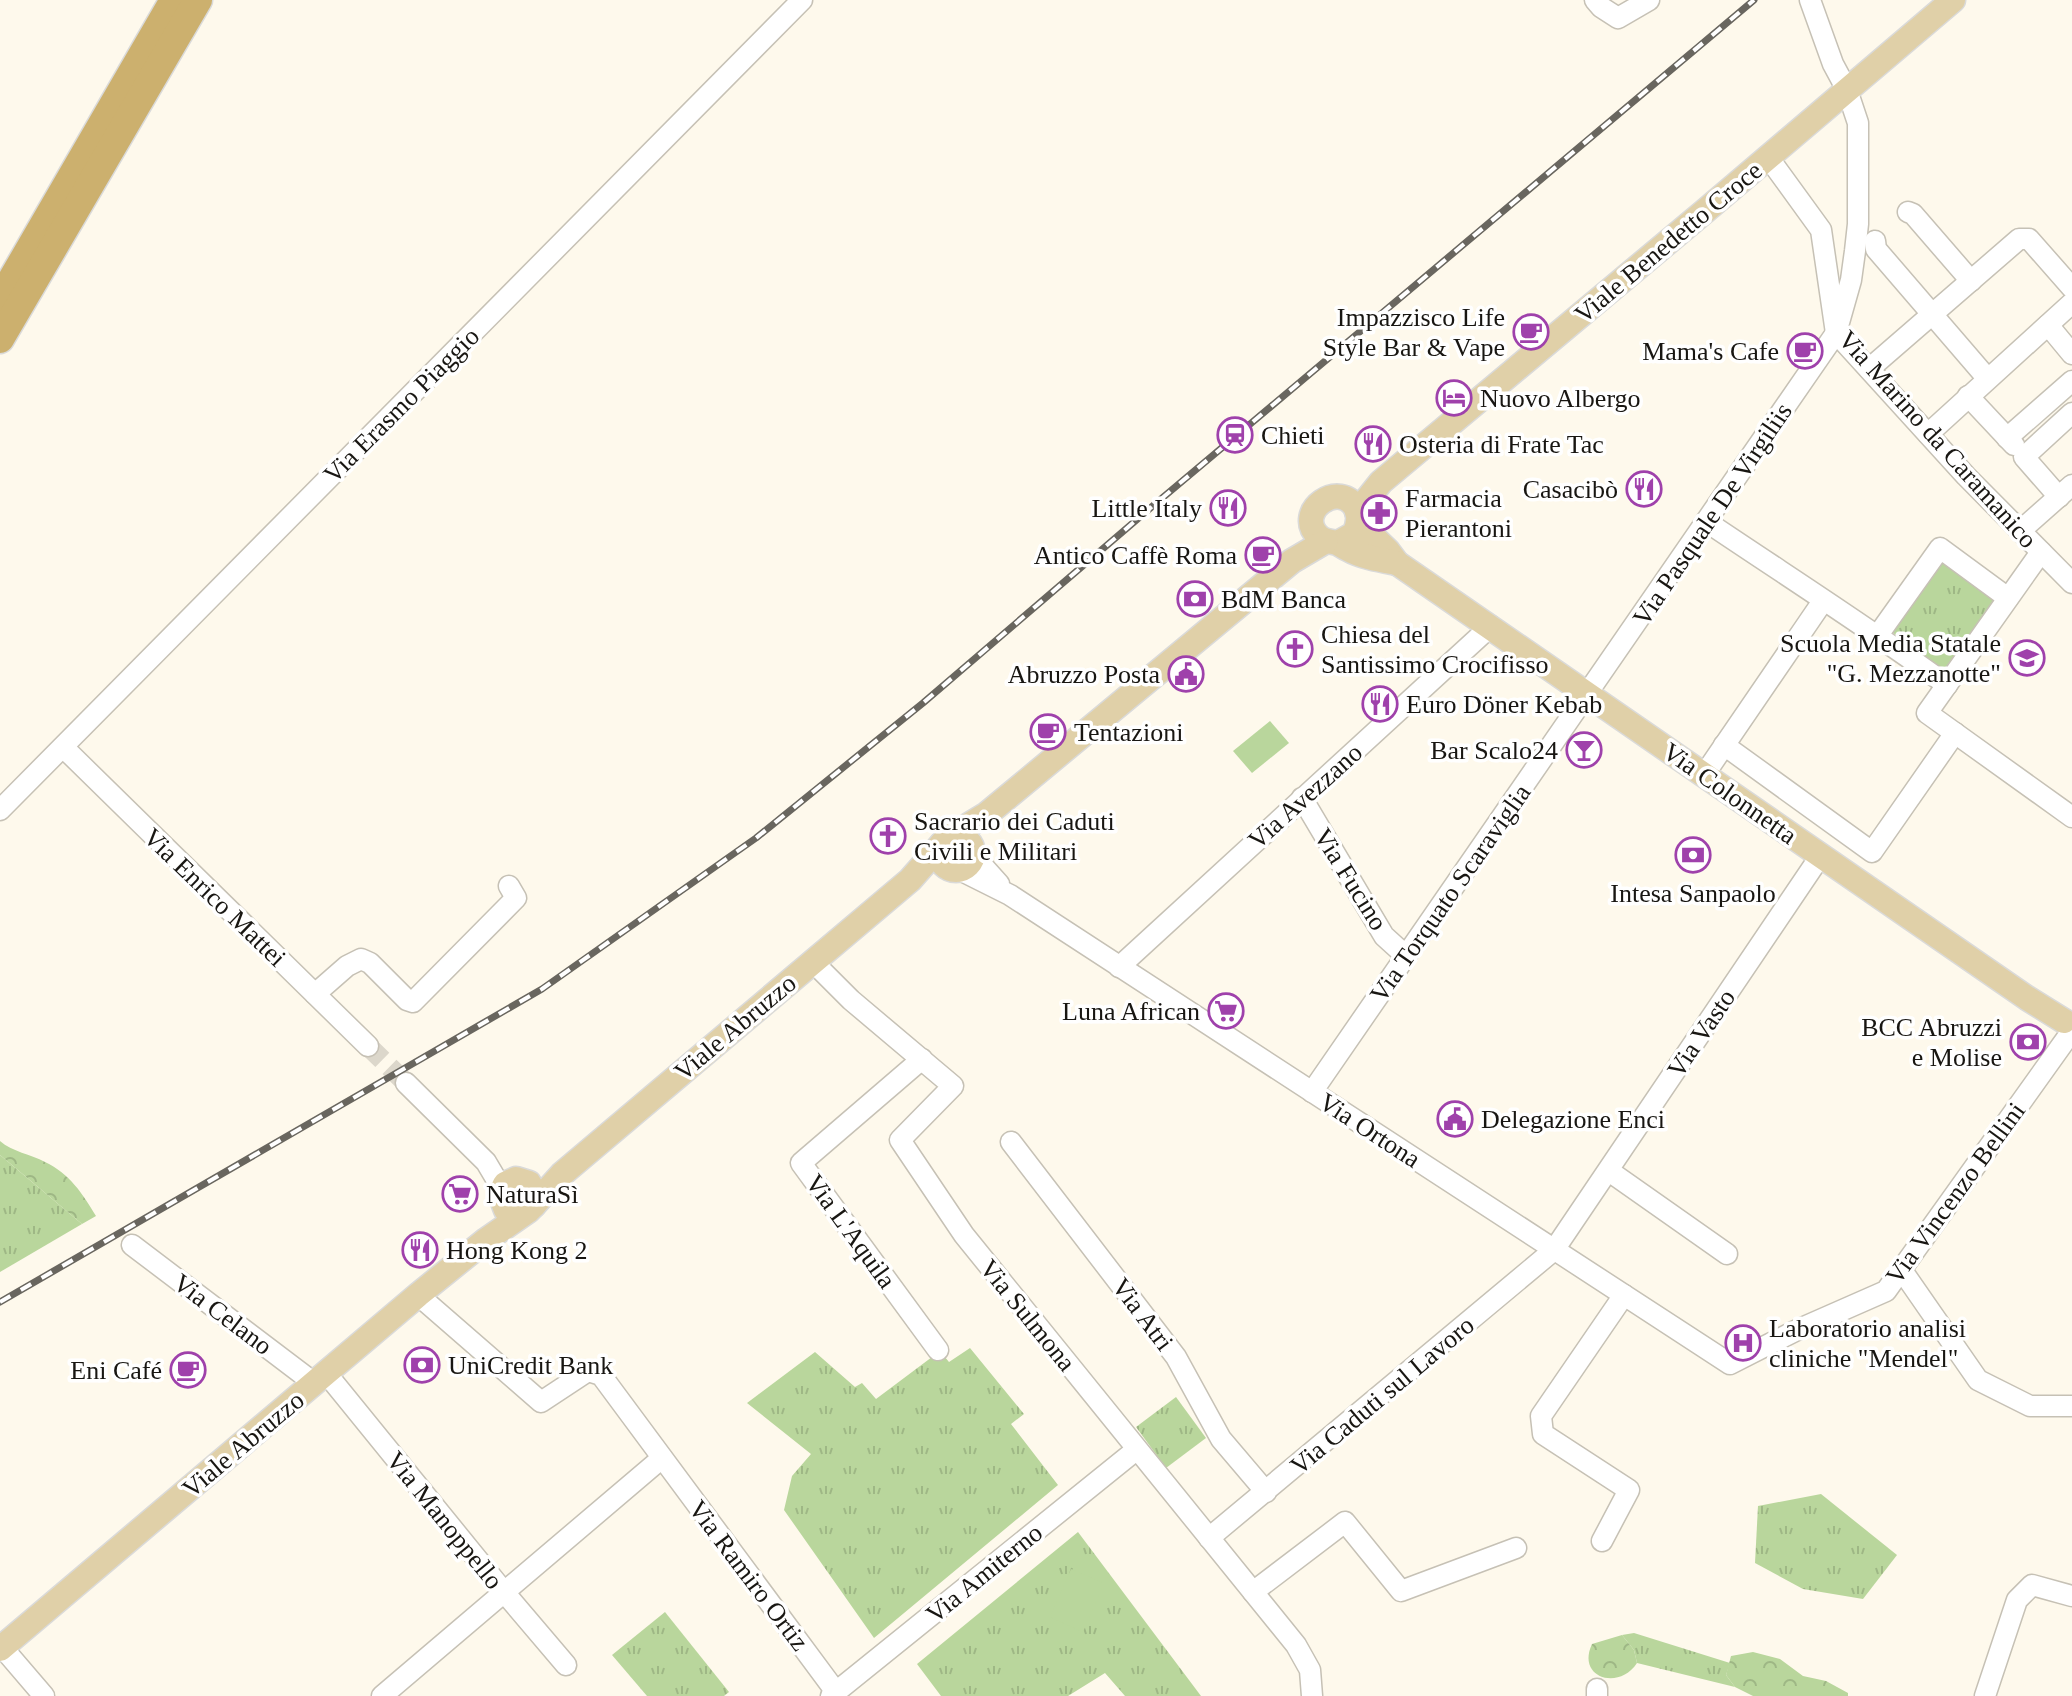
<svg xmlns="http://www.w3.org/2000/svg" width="2072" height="1696" font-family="'Times New Roman',serif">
<defs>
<pattern id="grass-tufts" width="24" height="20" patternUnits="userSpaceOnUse" patternTransform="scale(2)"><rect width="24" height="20" fill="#b9d69c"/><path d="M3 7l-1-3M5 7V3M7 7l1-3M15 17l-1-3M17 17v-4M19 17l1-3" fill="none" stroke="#9eb785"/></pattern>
<pattern id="forest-crowns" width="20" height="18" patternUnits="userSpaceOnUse" patternTransform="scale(2)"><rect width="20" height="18" fill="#b9d69c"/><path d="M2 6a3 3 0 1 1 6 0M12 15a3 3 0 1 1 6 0" fill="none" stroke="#9eb785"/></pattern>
</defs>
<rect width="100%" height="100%" fill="#fef9ec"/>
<!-- grass -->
<g fill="url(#grass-tufts)">
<path d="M1941 561 1995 601 1944 670 1889 630Z"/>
<path d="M0 1155 82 1224 0 1272Z"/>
<path d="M970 1348 1024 1414 1011 1424 1058 1485 874 1638 784 1510 792 1476 811 1454 747 1403 815 1352 855 1387 862 1383 876 1399 940 1351 949 1362Z"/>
<path d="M1176 1397 1206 1438 1166 1468 1136 1427Z"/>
<path d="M1821 1494 1897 1555 1863 1599 1803 1589 1755 1563 1758 1506Z"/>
<path d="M1078 1532 1201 1696H1125L1105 1673 1068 1696H941L917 1664Z"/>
<path d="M665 1612 729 1692 724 1696H647L612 1655Z"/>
<path d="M1634 1633 1730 1663 1726 1675 1735 1687 1637 1663 1634 1650 1622 1635Z"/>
</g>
<!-- forest -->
<g fill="url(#forest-crowns)">
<path d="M0 1141C12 1152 31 1154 45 1162 70 1174 82 1193 96 1216L82 1224 0 1155Z"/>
<path d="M1622 1635 1634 1650 1637 1663C1619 1691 1576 1678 1592 1644Z"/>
<path d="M1753 1652 1780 1659 1803 1676 1826 1681 1848 1693V1696H1753L1735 1687 1726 1675 1731 1656Z"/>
</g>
<!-- garden -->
<g fill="#b9d69c">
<path d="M1270 721 1289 743 1252 773 1233 751Z"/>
<path d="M1071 1569 1104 1583 1083 1632 1050 1617Z"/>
</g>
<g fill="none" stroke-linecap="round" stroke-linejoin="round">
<!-- minor-tunnel -->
<path stroke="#dcd7cb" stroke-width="20" stroke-dasharray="20 10" stroke-linecap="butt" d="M368 1046 406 1083"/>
<defs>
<g id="minor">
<path d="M1595 0 1601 7 1618 18 1649 0"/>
<path d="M1768 157 1821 230 1836 333 1966 476 2072 583"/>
<path d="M1908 212 1913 214 1971 281"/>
<path d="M1875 241 1876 249 1987 378"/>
<path d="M2048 325 2072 354"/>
<path d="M1869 369 2019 239H2029L2072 288"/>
<path d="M1968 396 2014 445"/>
<path d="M1928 434 2072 303"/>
<path d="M2007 438 2072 381"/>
<path d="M2059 497 2024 457 2072 413"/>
<path d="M1707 522C1787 576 1869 628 1947 685"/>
<path d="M2020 531 2072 485"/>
<path d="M2041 552 1927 713 2072 817"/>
<path d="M1878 635 1940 548 2008 598"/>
<path d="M1724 745 1872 852 1955 733"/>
<path d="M63 747 368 1046"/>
<path d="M1704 775 1823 601"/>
<path d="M1302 798 1384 936 1406 956"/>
<path d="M0 810 802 0"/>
<path d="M973 855 999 884"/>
<path d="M960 870 1010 895 1730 1364 1795 1331 1886 1291 2069 1035"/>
<path d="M813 962 851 1000 953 1086 900 1140 964 1235 1296 1645 1310 1670 1312 1696"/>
<path d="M1119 967 1491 626"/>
<path d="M315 994 347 966 361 959 370 963 407 1000 413 1002 516 898 509 886"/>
<path d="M922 1059 801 1163 938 1350"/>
<path d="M406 1083 486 1162 502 1189"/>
<path d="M1312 1092 1836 333 1851 280 1855 251 1858 224V123L1847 90 1833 64 1810 0"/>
<path d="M1011 1142 1176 1357 1221 1439 1266 1492"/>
<path d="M1609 1171 1727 1254"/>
<path d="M132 1245 314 1383"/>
<path d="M1901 1269 1978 1380 2030 1406H2072"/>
<path d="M418 1295 541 1402 588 1371 601 1375 836 1692"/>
<path d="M326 1373 504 1592 566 1665"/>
<path d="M1209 1538 1554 1250 1821 855"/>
<path d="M1602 1541 1629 1490 1543 1434 1541 1416 1624 1295"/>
<path d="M1253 1592 1345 1522 1401 1591 1516 1548"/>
<path d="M2 1647 44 1696"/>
<path d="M382 1696 662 1458"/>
<path d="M831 1696 1136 1450"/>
<path d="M1597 1696V1689"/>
<path d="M1985 1696 2017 1600 2032 1585 2072 1596"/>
</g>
<g id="major">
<path d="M1357 512 1381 482 1705 211 1953 0"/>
<path d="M1359 523 1388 551 1397 563 2027 998 2064 1021"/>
<path d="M1338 543 1354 534C1358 526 1360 519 1357 510 1341 477 1292 512 1319 537 1325 542 1330 541 1337 543 1342 545 1343 547 1348 549 1362 557 1381 560 1397 563"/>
<circle cx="956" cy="853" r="17"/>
<path d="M949 837 987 814 1292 561 1326 541"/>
<path d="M534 1205 562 1174 910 880 940 846"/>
<path d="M0 1649 418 1295 486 1240 528 1211 534 1205 536 1195 529 1183 516 1179 505 1184 500 1194 506 1210 514 1214 528 1211"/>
</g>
<g id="highway">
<path d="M0 300 174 0"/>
<path d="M0 339 198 0"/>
</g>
</defs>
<!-- minor casing -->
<use href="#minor" stroke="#c6c1b5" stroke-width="23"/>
<!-- major casing -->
<use href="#major" stroke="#dadad9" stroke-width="27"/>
<!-- highway casing -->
<use href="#highway" stroke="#dadad9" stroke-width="31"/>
<!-- minor -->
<use href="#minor" stroke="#fff" stroke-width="20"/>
<!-- major -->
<use href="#major" stroke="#e0d0a8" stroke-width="24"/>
<!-- highway -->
<use href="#highway" stroke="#ccb06e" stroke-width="28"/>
<defs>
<path id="rail" d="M0 1302 542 989 756 838 923 703 1148 510 1754 0"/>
</defs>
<!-- rail casing -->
<use href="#rail" stroke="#69665f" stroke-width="7"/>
<!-- rail -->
<use href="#rail" stroke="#fff" stroke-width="4" stroke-dasharray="12" stroke-linecap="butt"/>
</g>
<!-- icons -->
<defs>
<symbol id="cafe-ring" viewBox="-11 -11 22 22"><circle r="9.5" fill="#fff" stroke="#9f41ab" stroke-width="1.5"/><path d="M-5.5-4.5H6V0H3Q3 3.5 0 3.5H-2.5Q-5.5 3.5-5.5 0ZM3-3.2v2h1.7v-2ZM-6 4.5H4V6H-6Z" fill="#9f41ab"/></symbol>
<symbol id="hotel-ring" viewBox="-11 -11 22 22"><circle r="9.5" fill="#fff" stroke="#9f41ab" stroke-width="1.5"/><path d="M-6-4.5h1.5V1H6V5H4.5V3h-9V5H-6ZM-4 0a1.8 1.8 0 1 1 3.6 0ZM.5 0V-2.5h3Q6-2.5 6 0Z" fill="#9f41ab"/></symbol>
<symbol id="station-ring" viewBox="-11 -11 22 22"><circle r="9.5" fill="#fff" stroke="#9f41ab" stroke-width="1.5"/><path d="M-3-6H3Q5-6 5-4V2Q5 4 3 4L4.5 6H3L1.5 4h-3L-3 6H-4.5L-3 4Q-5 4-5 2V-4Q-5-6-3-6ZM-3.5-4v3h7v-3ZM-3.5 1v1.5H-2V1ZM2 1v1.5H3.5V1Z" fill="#9f41ab"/></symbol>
<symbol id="restaurant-ring" viewBox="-11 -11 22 22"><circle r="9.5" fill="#fff" stroke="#9f41ab" stroke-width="1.5"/><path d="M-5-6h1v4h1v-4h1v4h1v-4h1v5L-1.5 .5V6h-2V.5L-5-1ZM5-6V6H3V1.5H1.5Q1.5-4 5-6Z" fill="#9f41ab"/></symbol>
<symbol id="pharmacy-ring" viewBox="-11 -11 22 22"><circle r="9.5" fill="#fff" stroke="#9f41ab" stroke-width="1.5"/><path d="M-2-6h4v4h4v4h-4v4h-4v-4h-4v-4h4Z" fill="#9f41ab"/></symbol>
<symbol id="bank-ring" viewBox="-11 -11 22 22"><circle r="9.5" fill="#fff" stroke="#9f41ab" stroke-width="1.5"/><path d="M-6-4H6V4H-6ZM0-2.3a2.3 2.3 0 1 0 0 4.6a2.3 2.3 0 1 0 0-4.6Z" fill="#9f41ab"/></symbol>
<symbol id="church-ring" viewBox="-11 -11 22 22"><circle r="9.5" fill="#fff" stroke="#9f41ab" stroke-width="1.5"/><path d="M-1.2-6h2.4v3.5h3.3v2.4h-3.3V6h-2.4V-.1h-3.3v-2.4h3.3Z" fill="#9f41ab"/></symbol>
<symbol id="school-ring" viewBox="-11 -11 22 22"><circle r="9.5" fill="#fff" stroke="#9f41ab" stroke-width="1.5"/><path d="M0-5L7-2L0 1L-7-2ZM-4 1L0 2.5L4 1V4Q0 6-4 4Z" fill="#9f41ab"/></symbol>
<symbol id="civic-ring" viewBox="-11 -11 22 22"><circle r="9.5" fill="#fff" stroke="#9f41ab" stroke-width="1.5"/><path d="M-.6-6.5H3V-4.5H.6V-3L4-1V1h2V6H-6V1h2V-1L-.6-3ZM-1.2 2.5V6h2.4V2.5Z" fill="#9f41ab"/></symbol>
<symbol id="bar-ring" viewBox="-11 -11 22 22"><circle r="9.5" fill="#fff" stroke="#9f41ab" stroke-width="1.5"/><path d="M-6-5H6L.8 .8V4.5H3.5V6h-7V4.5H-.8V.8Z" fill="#9f41ab"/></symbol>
<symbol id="supermarket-ring" viewBox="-11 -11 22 22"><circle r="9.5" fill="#fff" stroke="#9f41ab" stroke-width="1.5"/><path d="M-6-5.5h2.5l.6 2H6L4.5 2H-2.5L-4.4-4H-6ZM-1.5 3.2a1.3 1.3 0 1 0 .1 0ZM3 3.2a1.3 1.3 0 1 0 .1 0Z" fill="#9f41ab"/></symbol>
<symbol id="hospital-ring" viewBox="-11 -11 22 22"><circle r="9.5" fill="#fff" stroke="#9f41ab" stroke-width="1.5"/><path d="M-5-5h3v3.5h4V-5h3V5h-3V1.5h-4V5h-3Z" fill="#9f41ab"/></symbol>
</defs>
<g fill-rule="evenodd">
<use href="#cafe-ring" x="1511" y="312" width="40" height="40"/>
<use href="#cafe-ring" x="1785" y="331" width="40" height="40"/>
<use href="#hotel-ring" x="1434" y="378" width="40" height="40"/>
<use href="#station-ring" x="1215" y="415" width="40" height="40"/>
<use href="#restaurant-ring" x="1353" y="424" width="40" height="40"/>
<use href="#restaurant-ring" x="1624" y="469" width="40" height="40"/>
<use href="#restaurant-ring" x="1208" y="488" width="40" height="40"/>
<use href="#pharmacy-ring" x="1359" y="493" width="40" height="40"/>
<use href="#cafe-ring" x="1243" y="535" width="40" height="40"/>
<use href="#bank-ring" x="1175" y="579" width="40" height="40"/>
<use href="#church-ring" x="1275" y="629" width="40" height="40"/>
<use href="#school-ring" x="2007" y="638" width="40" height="40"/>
<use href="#civic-ring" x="1166" y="654" width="40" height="40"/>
<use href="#restaurant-ring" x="1360" y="684" width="40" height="40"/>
<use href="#cafe-ring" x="1028" y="712" width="40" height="40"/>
<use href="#bar-ring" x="1564" y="730" width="40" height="40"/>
<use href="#church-ring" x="868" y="816" width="40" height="40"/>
<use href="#bank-ring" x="1673" y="835" width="40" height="40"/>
<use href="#supermarket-ring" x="1206" y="991" width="40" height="40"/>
<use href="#bank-ring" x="2008" y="1022" width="40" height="40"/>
<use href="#civic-ring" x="1435" y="1099" width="40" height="40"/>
<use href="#supermarket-ring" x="440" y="1174" width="40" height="40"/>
<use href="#restaurant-ring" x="400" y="1230" width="40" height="40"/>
<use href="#hospital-ring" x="1723" y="1323" width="40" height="40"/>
<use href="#bank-ring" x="402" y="1345" width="40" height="40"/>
<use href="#cafe-ring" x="168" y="1350" width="40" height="40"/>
</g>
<g text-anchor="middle" stroke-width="7" stroke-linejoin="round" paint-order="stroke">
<!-- street labels -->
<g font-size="26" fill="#181612" stroke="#fff">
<text transform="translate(1668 242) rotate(-40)" y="9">Viale Benedetto Croce</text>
<text transform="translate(401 405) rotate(-45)" y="9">Via Erasmo Piaggio</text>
<text transform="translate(1938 439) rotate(48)" y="9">Via Marino da Caramanico</text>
<text transform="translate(1712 514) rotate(-56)" y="9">Via Pasquale De Virgiliis</text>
<text transform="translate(1730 793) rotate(35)" y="9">Via Colonnetta</text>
<text transform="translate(1305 796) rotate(-42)" y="9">Via Avezzano</text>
<text transform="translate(1351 879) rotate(58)" y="9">Via Fucino</text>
<text transform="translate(1450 893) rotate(-55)" y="9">Via Torquato Scaraviglia</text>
<text transform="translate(215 897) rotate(44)" y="9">Via Enrico Mattei</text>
<text transform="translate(735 1027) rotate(-40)" y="9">Viale Abruzzo</text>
<text transform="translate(1701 1033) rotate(-56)" y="9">Via Vasto</text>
<text transform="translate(1370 1130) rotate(33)" y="9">Via Ortona</text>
<text transform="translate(1955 1193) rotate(-54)" y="9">Via Vincenzo Bellini</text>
<text transform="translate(851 1231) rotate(54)" y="9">Via L'Aquila</text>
<text transform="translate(223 1314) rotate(37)" y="9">Via Celano</text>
<text transform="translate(1143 1314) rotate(53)" y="9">Via Atri</text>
<text transform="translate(1028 1315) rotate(51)" y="9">Via Sulmona</text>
<text transform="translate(1382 1395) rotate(-40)" y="9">Via Caduti sul Lavoro</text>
<text transform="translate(243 1444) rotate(-40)" y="9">Viale Abruzzo</text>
<text transform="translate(445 1520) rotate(51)" y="9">Via Manoppello</text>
<text transform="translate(984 1573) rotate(-39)" y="9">Via Amiterno</text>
<text transform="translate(749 1575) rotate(53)" y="9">Via Ramiro Ortiz</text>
</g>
<!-- poi labels -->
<g font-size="26" fill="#181612" stroke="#fff" text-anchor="start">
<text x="1505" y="326" text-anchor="end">Impazzisco Life<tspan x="1505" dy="30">Style Bar &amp; Vape</tspan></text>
<text x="1779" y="360" text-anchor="end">Mama's Cafe</text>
<text x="1480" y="407">Nuovo Albergo</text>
<text x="1261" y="444">Chieti</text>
<text x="1399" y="453">Osteria di Frate Tac</text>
<text x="1618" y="498" text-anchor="end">Casacibò</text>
<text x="1405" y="507">Farmacia<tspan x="1405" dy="30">Pierantoni</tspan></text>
<text x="1202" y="517" text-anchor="end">Little Italy</text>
<text x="1237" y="564" text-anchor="end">Antico Caffè Roma</text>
<text x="1221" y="608">BdM Banca</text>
<text x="1321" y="643">Chiesa del<tspan x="1321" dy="30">Santissimo Crocifisso</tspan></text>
<text x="2001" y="652" text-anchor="end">Scuola Media Statale<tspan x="2001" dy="30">"G. Mezzanotte"</tspan></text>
<text x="1160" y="683" text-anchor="end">Abruzzo Posta</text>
<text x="1406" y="713">Euro Döner Kebab</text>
<text x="1074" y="741">Tentazioni</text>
<text x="1558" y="759" text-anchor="end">Bar Scalo24</text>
<text x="914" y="830">Sacrario dei Caduti<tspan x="914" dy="30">Civili e Militari</tspan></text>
<text x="1693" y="902" text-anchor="middle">Intesa Sanpaolo</text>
<text x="1200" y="1020" text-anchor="end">Luna African</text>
<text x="2002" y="1036" text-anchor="end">BCC Abruzzi<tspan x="2002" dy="30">e Molise</tspan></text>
<text x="1481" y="1128">Delegazione Enci</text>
<text x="486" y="1203">NaturaSì</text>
<text x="446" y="1259">Hong Kong 2</text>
<text x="1769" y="1337">Laboratorio analisi<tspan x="1769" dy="30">cliniche "Mendel"</tspan></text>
<text x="448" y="1374">UniCredit Bank</text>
<text x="162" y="1379" text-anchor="end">Eni Café</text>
</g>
</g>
</svg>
